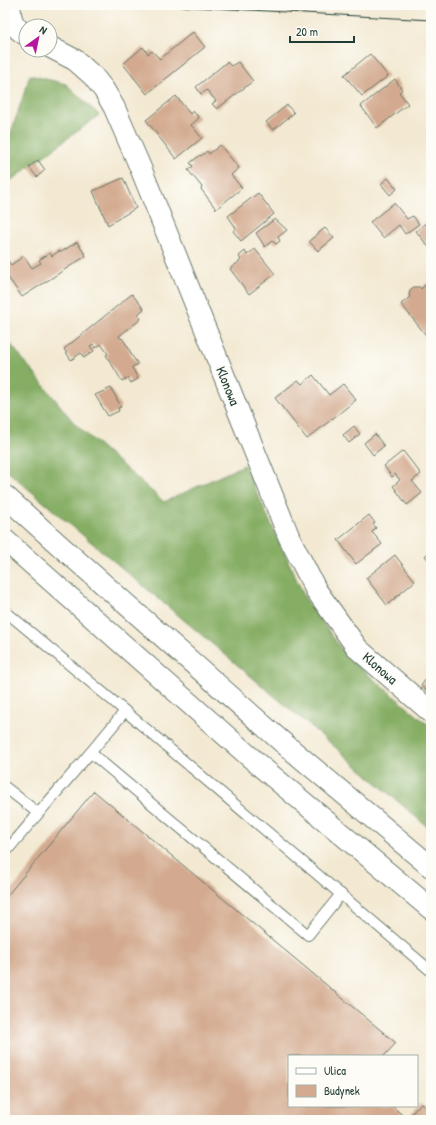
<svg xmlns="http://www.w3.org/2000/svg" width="436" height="1125" font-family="'Patrick Hand',sans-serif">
<rect width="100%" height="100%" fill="#fdfcf7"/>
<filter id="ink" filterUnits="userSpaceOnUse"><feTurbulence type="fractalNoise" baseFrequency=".025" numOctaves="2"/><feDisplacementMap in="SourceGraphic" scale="8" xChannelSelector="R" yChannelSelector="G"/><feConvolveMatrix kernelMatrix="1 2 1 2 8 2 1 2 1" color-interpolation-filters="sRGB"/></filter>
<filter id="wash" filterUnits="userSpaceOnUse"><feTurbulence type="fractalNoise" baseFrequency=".012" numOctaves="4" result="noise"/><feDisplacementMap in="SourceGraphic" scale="16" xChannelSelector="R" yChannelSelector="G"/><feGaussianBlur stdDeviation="0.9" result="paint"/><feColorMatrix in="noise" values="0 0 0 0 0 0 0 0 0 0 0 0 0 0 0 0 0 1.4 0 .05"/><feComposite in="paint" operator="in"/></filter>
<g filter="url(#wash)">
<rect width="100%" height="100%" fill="#f3e9d2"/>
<!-- forest -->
<g fill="#85ad64" stroke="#52754c">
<path d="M30 75 66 84 99 115 5 185V151Z"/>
<path d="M5 337 75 424 164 502 244 465 306 600 348 658 431 727V830L335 747 54 511 5 469Z"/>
</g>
<g id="blocks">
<!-- building -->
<g fill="#d3aa8f">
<path d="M193 32 205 47 147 94 123 64 143 47 148 54 152 51 160 59Z"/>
<path d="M370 54 388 76 362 96 344 75Z"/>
<path d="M227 62 231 66 238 62 253 81 217 109 212 104 216 101 207 90 201 94 196 87Z"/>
<path d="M395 79 402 90 399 92 408 104 377 128 361 106Z"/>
<path d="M176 96 190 114 193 111 199 118 191 125 202 138 176 159 146 120Z"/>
<path d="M287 105 294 113 273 130 266 122Z"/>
<path d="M220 145 239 168 231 175 242 188 216 209 201 189 202 187 188 170 193 166 190 163 200 155 201 156 207 151 209 154Z"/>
<path d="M38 160 45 170 37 177 29 167Z"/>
<path d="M123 178 136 208 108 225 93 191Z"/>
<path d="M388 178 397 189 390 195 381 184Z"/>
<path d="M258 193 274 214 241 241 233 231 236 228 228 216Z"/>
<path d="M394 203 407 219 413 216 419 224 405 234 399 225 383 238 370 222Z"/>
<path d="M275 219 287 230 278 237 280 241 276 244 272 241 265 247 256 233Z"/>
<path d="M426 223 431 229V250L416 231Z"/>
<path d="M325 228 334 238 318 251 309 241Z"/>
<path d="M77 242 86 256 22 297 5 273V256L11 265 24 256 32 268 41 263 39 260 50 253 52 256 59 251 61 252Z"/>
<path d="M255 249 275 274 249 294 230 269 241 260 239 256 245 251 247 255Z"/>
<path d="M427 283 431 288V337L429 339 401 304 410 297 409 296 410 290 414 287H420L421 289Z"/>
<path d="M132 294 144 309 138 314 141 319 119 336 121 339 122 338 128 347 132 356 138 364 132 367 138 379 131 383 128 378 122 381 106 355 108 354 101 344 96 348 93 344 90 346 94 351 84 358 81 353 71 360 64 349Z"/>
<path d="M313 375 329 395 343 384 356 400 307 439 275 398 298 380 302 384Z"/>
<path d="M111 388 121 407 118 408 119 411 108 416 95 395Z"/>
<path d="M354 426 360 434 349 443 343 435Z"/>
<path d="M375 434 384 446 373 455 364 443Z"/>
<path d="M403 451 421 474 412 481 422 493 407 505 393 486 400 480 395 474 392 477 384 466Z"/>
<path d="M369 515 375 523 373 524 376 528 372 532 382 544 356 564 338 540Z"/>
<path d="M431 550V563L425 556Z"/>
<path d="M395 555 415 581 387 605 366 578Z"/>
<path d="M431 672V694L421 686Z"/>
<path d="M94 791 396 1043 384 1056H289V1106H392L407 1119 421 1103 431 1111V1120H5V898Z"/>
</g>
</g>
</g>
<g filter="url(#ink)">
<use href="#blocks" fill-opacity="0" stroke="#69796b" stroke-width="1"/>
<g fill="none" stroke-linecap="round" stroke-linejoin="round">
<defs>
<g id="service">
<path d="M5 611 125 711C86 759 45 805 5 853"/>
<path d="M125 711 431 971"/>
<path d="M91 753 308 935 341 894"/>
<path d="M5 787 38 813"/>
</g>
<g id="minor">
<path d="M10 5C10 20 13 27 26 35"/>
<path d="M50 47 75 60 93 76 104 90 114 107 141 169 289 537 316 590 358 649 431 712"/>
<path d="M5 496 58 544 281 741 431 867"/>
<path d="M5 540 259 765 431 909"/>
</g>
</defs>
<!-- service casing -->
<use href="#service" stroke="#69796b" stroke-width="12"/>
<!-- minor casing -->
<use href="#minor" stroke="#69796b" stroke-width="23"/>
<!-- service -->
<use href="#service" stroke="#fff" stroke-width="10"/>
<!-- minor -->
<use href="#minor" stroke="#fff" stroke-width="21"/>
<!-- tram -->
<path stroke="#1f3d34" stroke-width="1" d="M158 5 431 20"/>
</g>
</g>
<g text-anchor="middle" stroke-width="4" stroke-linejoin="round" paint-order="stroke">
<!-- street labels -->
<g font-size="14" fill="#1f3d34" stroke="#fdfcf7">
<text transform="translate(228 386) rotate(68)" y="5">Klonowa</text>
<text transform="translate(380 668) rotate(41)" y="5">Klonowa</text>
</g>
</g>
<!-- margin -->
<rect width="436" height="1125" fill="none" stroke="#fdfcf7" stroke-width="20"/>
<!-- legend -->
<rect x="288" y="1055" width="130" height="52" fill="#fdfcf7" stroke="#a4b0a9"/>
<rect x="296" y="1068" width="20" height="6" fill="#ffffff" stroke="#a4b0a9"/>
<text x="324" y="1075" font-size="12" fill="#1f3d34">Ulica</text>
<rect x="296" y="1085" width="20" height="12" fill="#d3aa8f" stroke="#a4b0a9"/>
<text x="324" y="1095" font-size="12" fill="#1f3d34">Budynek</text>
<!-- north arrow -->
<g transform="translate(38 38) rotate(33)"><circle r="19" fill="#fdfcf7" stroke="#a4b0a9"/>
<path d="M0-3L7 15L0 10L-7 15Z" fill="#b5179e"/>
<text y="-6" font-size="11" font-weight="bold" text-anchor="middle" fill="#1f3d34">N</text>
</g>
<!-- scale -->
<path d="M290 36v6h64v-6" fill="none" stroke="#1f3d34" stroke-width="2"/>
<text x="296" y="36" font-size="12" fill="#1f3d34" stroke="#fdfcf7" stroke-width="3" paint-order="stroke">20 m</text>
</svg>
